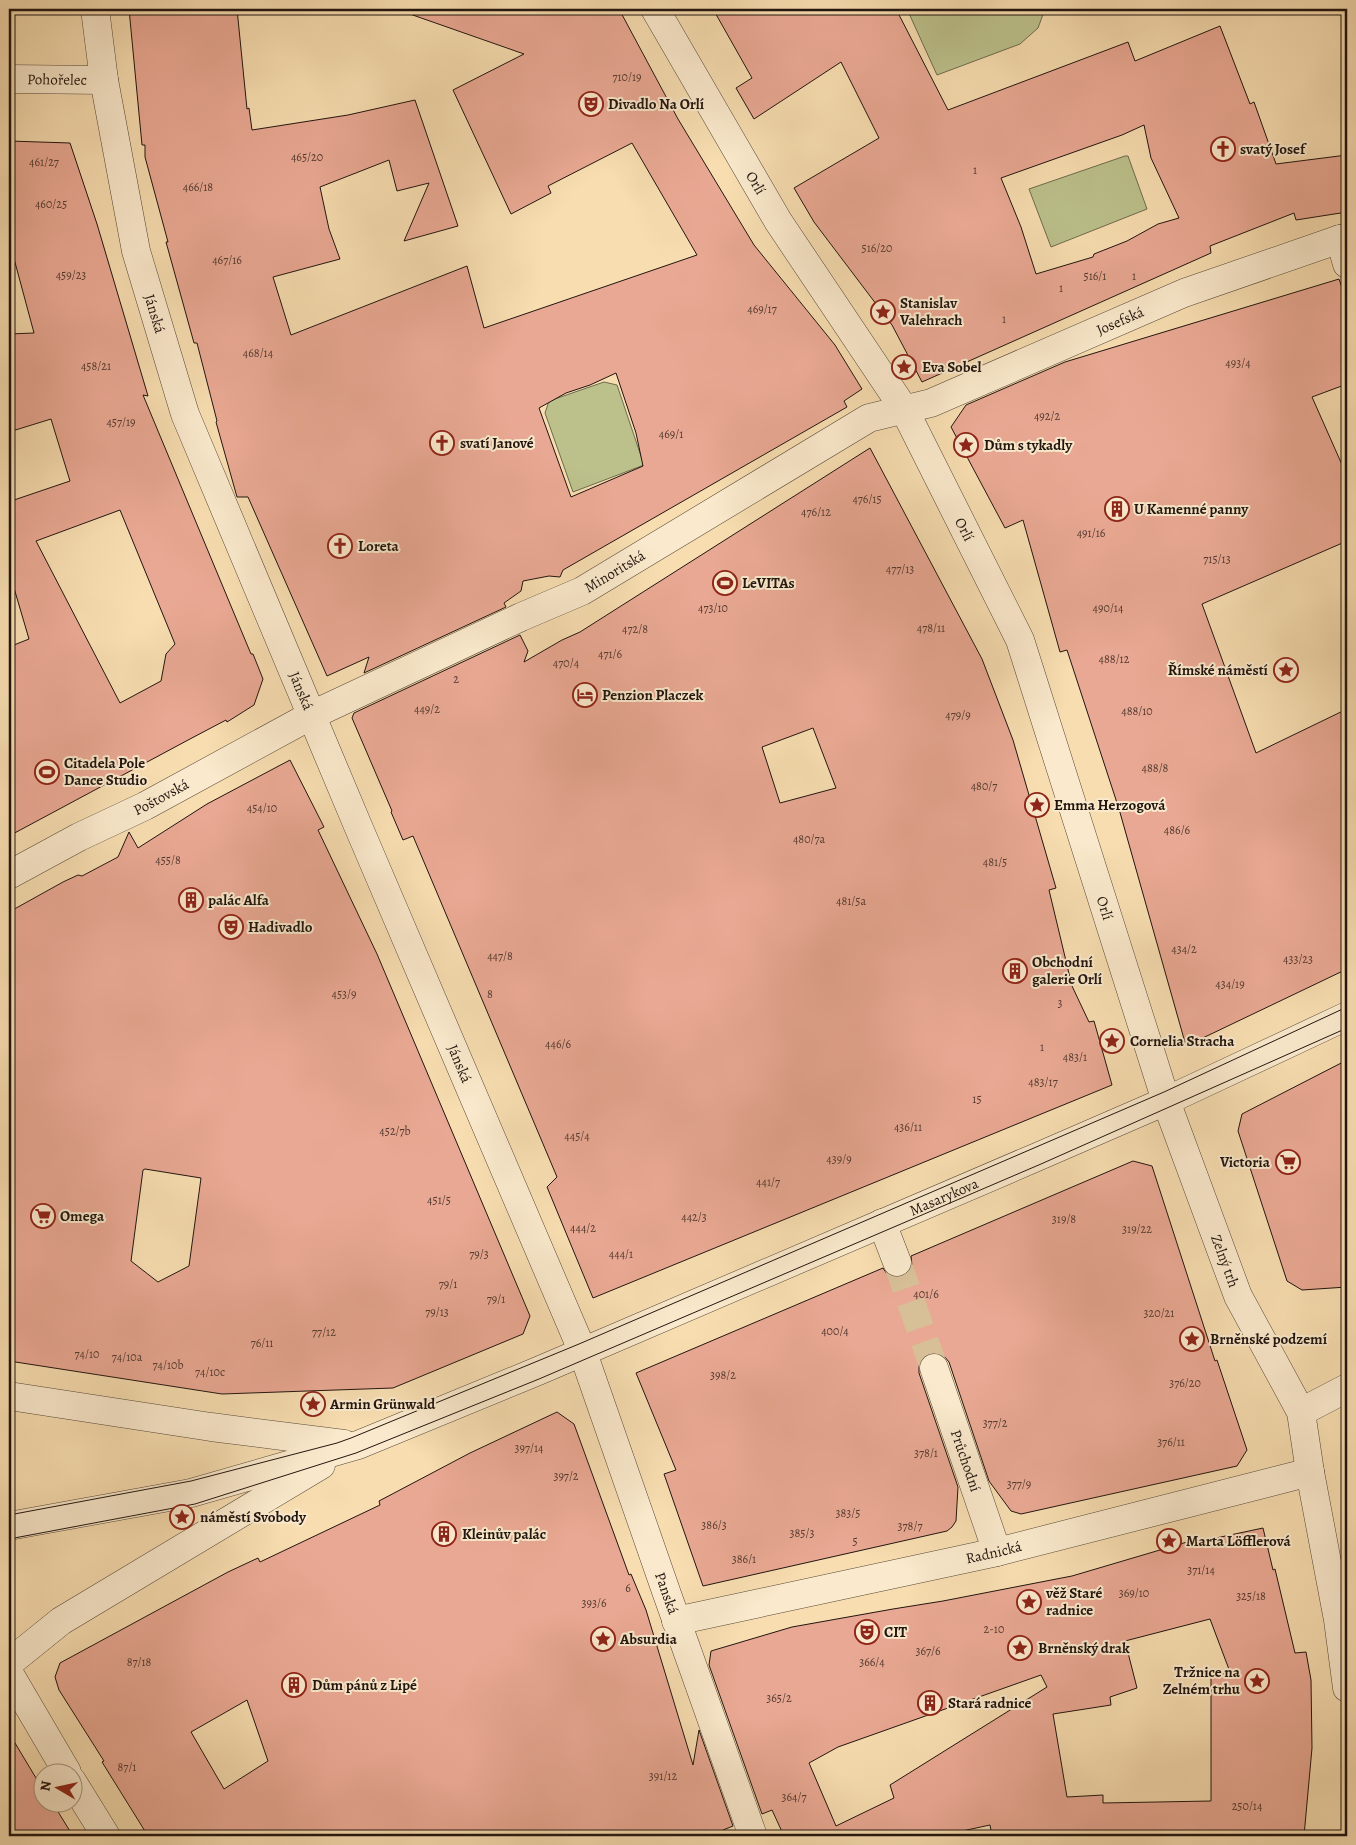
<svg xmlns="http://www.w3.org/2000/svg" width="1356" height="1845" font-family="Alegreya,serif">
<rect width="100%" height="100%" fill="#f7ddb0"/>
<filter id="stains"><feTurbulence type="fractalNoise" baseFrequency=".004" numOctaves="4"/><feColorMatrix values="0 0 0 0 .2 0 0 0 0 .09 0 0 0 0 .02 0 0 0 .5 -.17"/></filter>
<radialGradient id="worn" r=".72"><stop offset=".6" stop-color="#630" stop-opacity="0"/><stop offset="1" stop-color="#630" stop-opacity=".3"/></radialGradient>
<!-- green -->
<g fill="#bcc18c" stroke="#6e6b4e">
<path d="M907 9H1045L1038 28 1020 44 937 75Z"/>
<path d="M1125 156H1128L1147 209 1051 247 1029 189Z"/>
<path d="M604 382 617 385 644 465 573 492 545 413 549 401Z"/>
</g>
<!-- building -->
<g fill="#e9a893" stroke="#21150f" fill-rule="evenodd">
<path d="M129 9H237L247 109 249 108 252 130 348 115 415 100 458 226 404 241 429 183 397 191 389 160 320 187 329 229 340 259 273 277 291 335 467 266 484 328 697 255 632 143 548 186 551 193 511 214 453 90 524 54 407 13 408 9H619L678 119 754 245 835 345 862 389 844 401 847 407 563 570 560 577 549 576 523 581 521 591 504 603 506 607 364 673 369 657 327 676 248 497H237L216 422 217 421 197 343H194L166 242H168L145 157V145H142ZM616 373 636 433 643 466 571 497 539 408 566 393 590 385Z"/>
<path d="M713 9H896L948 110 1128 42 1135 61 1220 26 1250 104 1254 102 1276 164 1347 155V212L1296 220 1294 213 1210 246 1211 253 922 382 892 325 814 222 794 188 879 138 841 62 754 119 736 88 752 78ZM1144 125 1151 158 1179 218 1158 224 1127 241 1094 254 1093 257 1036 274 1021 227 1001 178 1122 135Z"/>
<path d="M9 141 70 143 97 224 148 396 143 395 251 654H253L263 679 254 705 227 722 226 720 190 739 9 836V647L29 639 9 571V490L14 500 70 481 51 419 9 432V334L34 333 9 240ZM120 510 175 644 166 654 161 681 120 703 36 541Z"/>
<path d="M1339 279 1347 303V384L1312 397 1347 476V541L1202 604 1256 753 1347 709V969L1186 1046 1119 809 1067 650 1060 652 1023 520 1005 528 951 427 966 405 1065 362Z"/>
<path d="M870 448 982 659 1013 740 1056 888 1049 890 1072 986 1089 1022 1094 1021 1112 1085 593 1298 547 1187 557 1177 413 836 403 840 391 812 392 811 352 718 354 713 520 635 528 651 524 662 562 640 580 632ZM813 728 836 788 780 803 762 747Z"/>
<path d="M290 760 324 827 318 830 377 954 530 1316 523 1334 393 1388 222 1394 9 1361V912L63 882 78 875 82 876 118 857 129 832 138 848 207 804ZM145 1169 201 1178 189 1266 158 1282 131 1261 143 1170Z"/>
<path d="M1347 1060V1287L1302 1290 1287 1281 1238 1131 1242 1114Z"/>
<path d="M1133 1161 1152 1166 1215 1361 1217 1360 1247 1450 1237 1466 1021 1514 1011 1511 989 1481 949 1362 944 1356 937 1353H929L922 1358 919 1365V1373L958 1487 956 1521 952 1527 947 1531 703 1586 664 1474 676 1470 636 1373 883 1268 887 1274 894 1277 903 1276 909 1272 912 1265 911 1256Z"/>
<path d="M557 1412 574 1424 629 1575 631 1574 646 1610 693 1765 699 1730 733 1826 723 1830 726 1836H148L102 1762 104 1761 59 1690 55 1677 60 1663 228 1572 258 1558 260 1562 380 1505 379 1501 470 1453ZM247 1700 268 1761 224 1789 191 1732Z"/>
<path d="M1263 1528 1273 1570 1275 1569 1295 1653 1306 1652 1311 1680 1312 1748 1304 1836H992L990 1825 939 1836H784L772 1810 762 1814 709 1665 711 1651 792 1627 893 1609 943 1601 1072 1576 1187 1542 1188 1544ZM1210 1619 1230 1672 1211 1677V1801L1103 1803V1795L1067 1797 1053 1714 1111 1705 1110 1697 1137 1688 1125 1641ZM1041 1675 1047 1687 890 1785 894 1798 836 1826 809 1763 838 1747Z"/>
<path d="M9 1733 42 1788V1802H52L73 1836H9Z"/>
</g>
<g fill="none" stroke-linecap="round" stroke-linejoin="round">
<!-- minor-tunnel -->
<path stroke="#d7bf98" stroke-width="28" stroke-dasharray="28 14" stroke-linecap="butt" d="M897 1262 934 1368"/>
<defs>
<g id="minor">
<path id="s1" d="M95 9 104 80 136 251 185 414 358 826 582 1350 667 1594 753 1836"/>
<path id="s2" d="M655 9 778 221 904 409 1020 640 1166 1101 1238 1296 1301 1412 1310 1472 1338 1620 1347 1688"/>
<path id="s3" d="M9 79 104 80"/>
<path d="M1340 239 1347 264"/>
<path id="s4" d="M9 875 79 837 145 806 312 715 521 617 582 591 869 418 931 403 1184 293 1340 239H1347"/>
<path d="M882 1223 897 1262"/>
<path id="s5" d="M934 1368 997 1552"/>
<path d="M9 1396 211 1427 344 1444"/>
<path d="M1301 1412 1347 1388"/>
<path id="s6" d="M9 1526 191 1493 358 1445 538 1371 1037 1157 1166 1101 1347 1016"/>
<path id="s7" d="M676 1621 997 1552 1310 1472"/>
<path d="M9 1663 61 1621 321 1465"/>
<path d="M9 1673 67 1772"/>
<path d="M72 1781 106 1836"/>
</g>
</defs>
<!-- minor casing -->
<use href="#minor" stroke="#564737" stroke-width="29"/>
<!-- minor -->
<use href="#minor" stroke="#fae9cc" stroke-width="28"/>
<!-- tram -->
<g stroke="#21150f" stroke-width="1">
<path d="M9 1515 191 1481 337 1443 351 1438 579 1344 1164 1092 1347 1007"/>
<path d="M9 1539 195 1504 356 1453 539 1379 1041 1164 1347 1028"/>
</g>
</g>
<!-- icons -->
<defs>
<symbol id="theatre-ring" viewBox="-11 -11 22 22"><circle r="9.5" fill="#fae9cc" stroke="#8f2418" stroke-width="1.5"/><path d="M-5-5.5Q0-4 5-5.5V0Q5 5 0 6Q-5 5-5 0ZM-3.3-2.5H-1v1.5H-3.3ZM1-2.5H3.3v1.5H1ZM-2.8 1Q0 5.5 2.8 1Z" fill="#8f2418"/></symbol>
<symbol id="church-ring" viewBox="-11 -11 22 22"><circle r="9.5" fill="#fae9cc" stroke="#8f2418" stroke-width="1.5"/><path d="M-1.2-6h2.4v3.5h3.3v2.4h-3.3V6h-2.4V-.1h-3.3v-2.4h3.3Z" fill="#8f2418"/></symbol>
<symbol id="sight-ring" viewBox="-11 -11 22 22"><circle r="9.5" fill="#fae9cc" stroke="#8f2418" stroke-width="1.5"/><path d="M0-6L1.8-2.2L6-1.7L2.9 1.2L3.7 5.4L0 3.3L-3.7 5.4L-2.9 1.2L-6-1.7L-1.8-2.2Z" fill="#8f2418"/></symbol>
<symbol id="building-ring" viewBox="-11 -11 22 22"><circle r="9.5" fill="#fae9cc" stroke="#8f2418" stroke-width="1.5"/><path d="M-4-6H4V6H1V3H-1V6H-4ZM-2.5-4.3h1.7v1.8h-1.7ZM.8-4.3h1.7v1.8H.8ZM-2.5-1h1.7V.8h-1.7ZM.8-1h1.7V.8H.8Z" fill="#8f2418"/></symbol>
<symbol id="stadium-ring" viewBox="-11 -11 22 22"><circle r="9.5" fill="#fae9cc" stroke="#8f2418" stroke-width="1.5"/><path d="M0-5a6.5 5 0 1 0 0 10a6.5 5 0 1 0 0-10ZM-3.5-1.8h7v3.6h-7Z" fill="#8f2418"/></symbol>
<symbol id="hotel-ring" viewBox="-11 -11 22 22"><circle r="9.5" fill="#fae9cc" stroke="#8f2418" stroke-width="1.5"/><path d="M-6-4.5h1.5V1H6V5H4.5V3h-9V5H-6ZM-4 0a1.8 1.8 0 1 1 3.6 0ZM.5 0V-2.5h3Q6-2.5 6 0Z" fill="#8f2418"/></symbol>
<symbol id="supermarket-ring" viewBox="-11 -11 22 22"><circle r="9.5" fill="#fae9cc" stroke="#8f2418" stroke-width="1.5"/><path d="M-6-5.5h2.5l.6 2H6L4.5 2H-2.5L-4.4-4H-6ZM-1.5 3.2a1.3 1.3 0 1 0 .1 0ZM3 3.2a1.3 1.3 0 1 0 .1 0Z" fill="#8f2418"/></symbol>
</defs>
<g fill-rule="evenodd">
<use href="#theatre-ring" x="577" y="90" width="28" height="28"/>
<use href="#church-ring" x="1209" y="135" width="28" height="28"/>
<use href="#sight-ring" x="869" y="298" width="28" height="28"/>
<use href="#sight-ring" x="890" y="353" width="28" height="28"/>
<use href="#church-ring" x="428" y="429" width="28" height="28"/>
<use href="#sight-ring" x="952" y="431" width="28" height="28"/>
<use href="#building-ring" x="1103" y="495" width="28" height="28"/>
<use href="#church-ring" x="326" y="532" width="28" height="28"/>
<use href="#stadium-ring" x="711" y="569" width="28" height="28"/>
<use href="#sight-ring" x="1272" y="656" width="28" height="28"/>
<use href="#hotel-ring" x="571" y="681" width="28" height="28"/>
<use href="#stadium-ring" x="33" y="758" width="28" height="28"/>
<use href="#sight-ring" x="1023" y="791" width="28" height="28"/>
<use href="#building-ring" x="177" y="886" width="28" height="28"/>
<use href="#theatre-ring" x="217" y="913" width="28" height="28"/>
<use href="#building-ring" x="1001" y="957" width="28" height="28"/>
<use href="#sight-ring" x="1098" y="1027" width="28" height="28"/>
<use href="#supermarket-ring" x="1274" y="1148" width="28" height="28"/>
<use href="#supermarket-ring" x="29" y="1202" width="28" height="28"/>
<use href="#sight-ring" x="1178" y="1325" width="28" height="28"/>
<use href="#sight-ring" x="299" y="1390" width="28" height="28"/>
<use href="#sight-ring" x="168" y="1503" width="28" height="28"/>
<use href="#building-ring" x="430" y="1520" width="28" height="28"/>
<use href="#sight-ring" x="1155" y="1527" width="28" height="28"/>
<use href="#sight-ring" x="1015" y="1588" width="28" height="28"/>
<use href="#theatre-ring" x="853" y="1618" width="28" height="28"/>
<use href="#sight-ring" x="589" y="1625" width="28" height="28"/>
<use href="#sight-ring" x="1006" y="1634" width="28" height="28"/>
<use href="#sight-ring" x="1243" y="1667" width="28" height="28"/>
<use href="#building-ring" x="280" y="1671" width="28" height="28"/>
<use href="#building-ring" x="916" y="1689" width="28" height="28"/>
</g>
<g text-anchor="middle" stroke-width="4" stroke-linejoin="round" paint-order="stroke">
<!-- number labels -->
<g font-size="12" fill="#533a30">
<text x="627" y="81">710/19</text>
<text x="307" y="161">465/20</text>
<text x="44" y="166">461/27</text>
<text x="975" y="174">1</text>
<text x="198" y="191">466/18</text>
<text x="51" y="208">460/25</text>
<text x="877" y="252">516/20</text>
<text x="227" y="264">467/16</text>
<text x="71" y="279">459/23</text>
<text x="1095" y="280">516/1</text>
<text x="1134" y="280">1</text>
<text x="1061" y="292">1</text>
<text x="762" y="313">469/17</text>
<text x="1004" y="323">1</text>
<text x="258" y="357">468/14</text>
<text x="1238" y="367">493/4</text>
<text x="96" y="370">458/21</text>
<text x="1047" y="420">492/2</text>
<text x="121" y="426">457/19</text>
<text x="671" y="438">469/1</text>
<text x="867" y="503">476/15</text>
<text x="816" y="516">476/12</text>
<text x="1091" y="537">491/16</text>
<text x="1217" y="563">715/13</text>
<text x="900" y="573">477/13</text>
<text x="713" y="612">473/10</text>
<text x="1108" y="612">490/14</text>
<text x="931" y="632">478/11</text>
<text x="635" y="633">472/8</text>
<text x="610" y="658">471/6</text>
<text x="1114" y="663">488/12</text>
<text x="566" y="667">470/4</text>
<text x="456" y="683">2</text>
<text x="427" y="713">449/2</text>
<text x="1137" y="715">488/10</text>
<text x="958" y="719">479/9</text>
<text x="1155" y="772">488/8</text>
<text x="984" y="790">480/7</text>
<text x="262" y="812">454/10</text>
<text x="1177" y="834">486/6</text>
<text x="809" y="843">480/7a</text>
<text x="168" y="864">455/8</text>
<text x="995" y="866">481/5</text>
<text x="851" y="905">481/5a</text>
<text x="1184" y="953">434/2</text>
<text x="500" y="960">447/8</text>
<text x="1298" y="963">433/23</text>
<text x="1230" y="988">434/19</text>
<text x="344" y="998">453/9</text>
<text x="490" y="998">8</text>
<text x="1060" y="1007">3</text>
<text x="558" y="1048">446/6</text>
<text x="1042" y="1051">1</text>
<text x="1075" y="1061">483/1</text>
<text x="1043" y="1086">483/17</text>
<text x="977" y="1103">15</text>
<text x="908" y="1131">436/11</text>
<text x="395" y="1135">452/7b</text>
<text x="577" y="1140">445/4</text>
<text x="839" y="1163">439/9</text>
<text x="768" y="1186">441/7</text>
<text x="439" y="1204">451/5</text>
<text x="694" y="1221">442/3</text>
<text x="1064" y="1223">319/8</text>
<text x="583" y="1232">444/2</text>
<text x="1137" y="1233">319/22</text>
<text x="479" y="1258">79/3</text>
<text x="621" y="1258">444/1</text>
<text x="448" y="1288">79/1</text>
<text x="926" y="1298">401/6</text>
<text x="496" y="1303">79/1</text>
<text x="437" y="1316">79/13</text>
<text x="1159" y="1317">320/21</text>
<text x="835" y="1335">400/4</text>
<text x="324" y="1336">77/12</text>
<text x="262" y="1347">76/11</text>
<text x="87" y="1358">74/10</text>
<text x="127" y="1361">74/10a</text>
<text x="168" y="1369">74/10b</text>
<text x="210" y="1376">74/10c</text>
<text x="723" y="1379">398/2</text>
<text x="1185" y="1387">376/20</text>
<text x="995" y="1427">377/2</text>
<text x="1171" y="1446">376/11</text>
<text x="529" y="1452">397/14</text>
<text x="926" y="1457">378/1</text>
<text x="566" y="1480">397/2</text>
<text x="1019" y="1488">377/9</text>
<text x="848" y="1517">383/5</text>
<text x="714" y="1529">386/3</text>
<text x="910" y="1530">378/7</text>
<text x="802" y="1537">385/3</text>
<text x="855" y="1545">5</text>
<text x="744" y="1563">386/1</text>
<text x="1201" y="1574">371/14</text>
<text x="628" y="1592">6</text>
<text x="1134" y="1597">369/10</text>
<text x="1251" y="1600">325/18</text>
<text x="594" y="1607">393/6</text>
<text x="994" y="1633">2-10</text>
<text x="928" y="1655">367/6</text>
<text x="139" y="1666">87/18</text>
<text x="872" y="1666">366/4</text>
<text x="779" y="1702">365/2</text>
<text x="127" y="1771">87/1</text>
<text x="663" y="1780">391/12</text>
<text x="794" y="1801">364/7</text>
<text x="1247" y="1810">250/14</text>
</g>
<!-- street labels -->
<g font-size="15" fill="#21150f" stroke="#fae9cc">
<text dy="5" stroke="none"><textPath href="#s3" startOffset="48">Pohořelec</textPath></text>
<text dy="5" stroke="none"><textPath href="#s2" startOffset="201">Orlí</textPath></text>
<text dy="5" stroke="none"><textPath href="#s1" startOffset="311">Jánská</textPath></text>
<text dy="5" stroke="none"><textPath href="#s4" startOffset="1245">Josefská</textPath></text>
<text dy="5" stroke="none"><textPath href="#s2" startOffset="606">Orlí</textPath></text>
<text dy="5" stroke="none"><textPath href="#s4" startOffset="678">Minoritská</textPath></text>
<text dy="5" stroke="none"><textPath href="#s1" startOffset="716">Jánská</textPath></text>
<text dy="5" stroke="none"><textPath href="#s4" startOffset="171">Poštovská</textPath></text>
<text dy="5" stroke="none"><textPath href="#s2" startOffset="1011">Orlí</textPath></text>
<text dy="5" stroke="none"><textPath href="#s1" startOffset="1121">Jánská</textPath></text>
<text dy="5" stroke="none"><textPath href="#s6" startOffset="995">Masarykova</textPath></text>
<text dy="5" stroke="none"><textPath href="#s2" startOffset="1384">Zelný trh</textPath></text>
<text dy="5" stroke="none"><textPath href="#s5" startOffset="98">Průchodní</textPath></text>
<text dy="5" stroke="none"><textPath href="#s7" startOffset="325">Radnická</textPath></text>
<text dy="5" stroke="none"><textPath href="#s1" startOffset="1690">Panská</textPath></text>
</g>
<!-- poi labels -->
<g font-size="15" font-weight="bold" fill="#21150f" stroke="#fae9cc" text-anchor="start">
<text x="608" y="109">Divadlo Na Orlí</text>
<text x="1240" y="154">svatý Josef</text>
<text x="900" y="308">Stanislav<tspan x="900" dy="17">Valehrach</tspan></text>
<text x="922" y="372">Eva Sobel</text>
<text x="460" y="448">svatí Janové</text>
<text x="984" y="450">Dům s tykadly</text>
<text x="1134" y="514">U Kamenné panny</text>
<text x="358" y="551">Loreta</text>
<text x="742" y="588">LeVITAs</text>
<text x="1268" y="675" text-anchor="end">Římské náměstí</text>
<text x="602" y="700">Penzion Placzek</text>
<text x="64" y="768">Citadela Pole<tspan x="64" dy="17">Dance Studio</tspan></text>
<text x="1054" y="810">Emma Herzogová</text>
<text x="208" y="905">palác Alfa</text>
<text x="248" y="932">Hadivadlo</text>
<text x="1032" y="967">Obchodní<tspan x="1032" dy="17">galerie Orlí</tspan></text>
<text x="1130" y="1046">Cornelia Stracha</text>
<text x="1270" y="1167" text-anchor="end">Victoria</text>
<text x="60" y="1221">Omega</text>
<text x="1210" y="1344">Brněnské podzemí</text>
<text x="330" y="1409">Armin Grünwald</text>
<text x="200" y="1522">náměstí Svobody</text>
<text x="462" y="1539">Kleinův palác</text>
<text x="1186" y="1546">Marta Löfflerová</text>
<text x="1046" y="1598">věž Staré<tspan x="1046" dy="17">radnice</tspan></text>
<text x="884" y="1637">CIT</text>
<text x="620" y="1644">Absurdia</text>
<text x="1038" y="1653">Brněnský drak</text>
<text x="1240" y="1677" text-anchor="end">Tržnice na<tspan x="1240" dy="17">Zelném trhu</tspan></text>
<text x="312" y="1690">Dům pánů z Lipé</text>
<text x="948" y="1708">Stará radnice</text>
</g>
</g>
<!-- margin -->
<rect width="1356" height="1845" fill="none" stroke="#f7ddb0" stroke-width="30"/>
<rect x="10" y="10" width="1336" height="1825" fill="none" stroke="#21150f" stroke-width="2.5"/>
<rect x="15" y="15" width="1326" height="1815" fill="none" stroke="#21150f"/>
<!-- north arrow -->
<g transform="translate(58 1788) rotate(279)"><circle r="24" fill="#fae9cc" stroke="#a39480"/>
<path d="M0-4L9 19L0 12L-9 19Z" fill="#8f2418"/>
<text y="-8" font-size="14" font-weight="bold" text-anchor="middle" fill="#21150f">N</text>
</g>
<rect width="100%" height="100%" filter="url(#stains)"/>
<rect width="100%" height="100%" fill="url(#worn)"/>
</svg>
